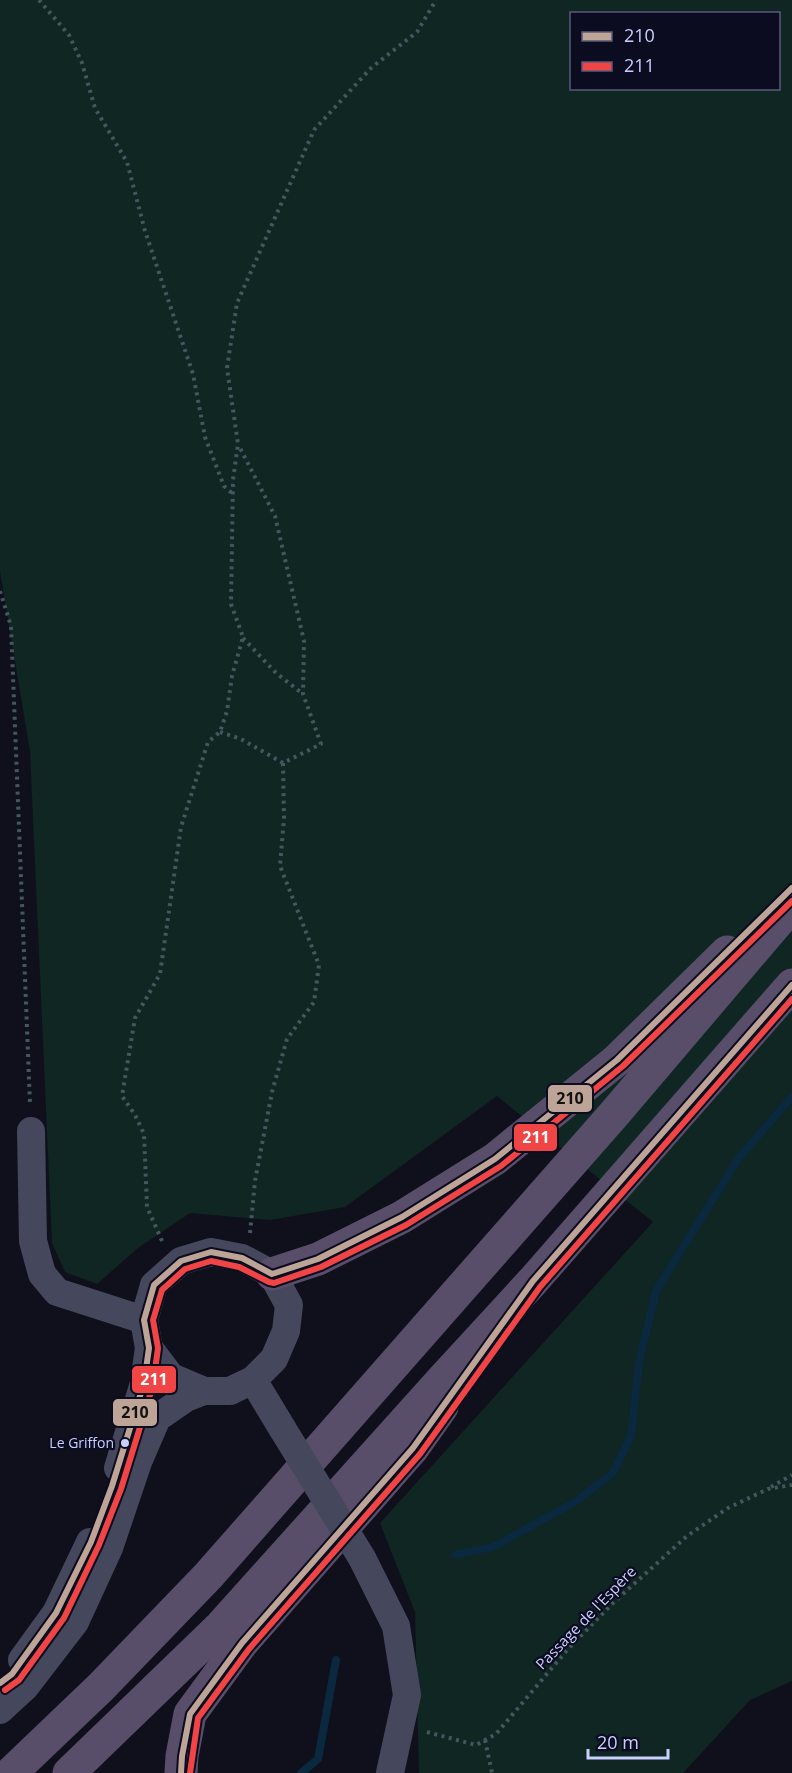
<svg xmlns="http://www.w3.org/2000/svg" width="792" height="1773" font-family="'Open Sans',sans-serif">
<rect width="100%" height="100%" fill="#10101c"/>
<!-- green -->
<path fill="#0f2622" fill-rule="evenodd" d="M0 0H792V1681L750 1700 683 1773H419L415 1612 380 1523 653 1222 497 1096 345 1207 270 1220 190 1213 138 1248 97 1284 65 1272 52 1243 30 751 0 571ZM572 14H778V88H572Z"/>
<g fill="none" stroke-linecap="round" stroke-linejoin="round">
<!-- stream -->
<g stroke="#0a283e" stroke-width="8">
<path d="M455 1555 493 1547 575 1502 613 1473 631 1436 639 1362 656 1291 738 1159 792 1097"/>
<path d="M301 1773 318 1759 336 1660"/>
</g>
<!-- path -->
<g stroke="#43575f" stroke-width="4" stroke-dasharray="3 4.5" stroke-linecap="butt">
<path d="M39 0 69 35 82 63 95 108 127 162 145 231 193 374 205 437 224 486 234 495"/>
<path d="M0 591 11 626 30 1104"/>
<path d="M243 638 276 673 303 694"/>
<path d="M220 732 241 739 283 763 321 744 303 694 304 641 275 516 239 446"/>
<path d="M250 1233 255 1181 272 1092 287 1039 314 1002 319 965 280 866 284 818 283 763"/>
<path d="M162 1241 147 1207 144 1134 135 1115 122 1096 135 1018 160 974 181 827 208 742 220 732 227 711 232 676 243 637 231 604 233 480 238 444 227 368 237 303 314 130 371 68 417 32 436 0"/>
<path d="M771 1487 792 1475"/>
<path d="M427 1732 476 1745 496 1734 568 1649 613 1603 687 1536 728 1508 768 1489 792 1485"/>
<path d="M485 1740 492 1773"/>
</g>
<!-- minor -->
<g stroke="#45485d" stroke-width="28">
<path d="M31 1131 33 1241 42 1274 57 1292 144 1320"/>
<path d="M211 1252 242 1258 272 1274 289 1305 286 1331 274 1359 253 1380 230 1391H204L171 1377 149 1348 144 1320 154 1285 181 1261Z"/>
<path d="M253 1380 282 1428"/>
<path d="M118 1468 144 1383 149 1348"/>
<path d="M362 1558 396 1626 407 1695 390 1773"/>
<path d="M22 1660 56 1613 90 1542"/>
<path d="M0 1710 25 1687 75 1622 109 1548 138 1462 157 1418 186 1398 204 1391"/>
</g>
<!-- trunk -->
<g stroke="#594e6a" stroke-width="33">
<path d="M272 1274 318 1259 402 1217 495 1159 617 1060 727 952"/>
<path d="M11 1773 101 1687 208 1576 615 1113 792 905"/>
<path d="M69 1773 221 1626 442 1380 533 1281 792 985"/>
<path d="M181 1773 182 1756 190 1714 242 1643 413 1448 442 1407"/>
</g>
<!-- minor-bridge -->
<path stroke="#45485d" stroke-width="28" d="M282 1428 362 1558"/>
<defs>
<g id="bus-1">
<path d="M0 1683 12 1674 56 1613 91 1542 112 1486 144 1383 149 1348 144 1320 154 1285 181 1261 211 1252 242 1258 272 1274 318 1259 402 1217 495 1159 617 1060 792 888"/>
<path d="M181 1773 182 1756 190 1714 242 1643 413 1448 533 1281 792 985"/>
</g>
<g id="bus-2">
<path d="M5 1690 19 1680 64 1618 99 1545 121 1489 153 1385 158 1348 153 1320 162 1290 185 1269 211 1261 239 1267 269 1282 274 1283 321 1267 406 1225 501 1166 623 1066 792 901"/>
<path d="M190 1773 198 1718 249 1649 420 1454 540 1287 792 999"/>
</g>
</defs>
<!-- bus-1 casing -->
<use href="#bus-1" stroke="#0c0c20" stroke-width="10"/>
<!-- bus-2 casing -->
<use href="#bus-2" stroke="#0c0c20" stroke-width="10"/>
<!-- bus-1 -->
<use href="#bus-1" stroke="#bda496" stroke-width="6"/>
<!-- bus-2 -->
<use href="#bus-2" stroke="#f14445" stroke-width="6"/>
</g>
<!-- markers -->
<circle fill="#cacfff" stroke="#0c0c20" stroke-width="2" cx="125" cy="1443" r="5"/>
<g text-anchor="middle" stroke-width="4.5" stroke-linejoin="round" paint-order="stroke">
<!-- bus labels -->
<g font-size="14" fill="#cacfff" stroke="#0c0c20" text-anchor="end">
<text x="114" y="1448">Le Griffon</text>
</g>
<!-- street labels -->
<g font-size="15" fill="#cacfff" stroke="#0c0c20">
<text transform="translate(586 1618) rotate(-46)" y="5">Passage de l'Espère</text>
</g>
</g>
<g stroke="#0c0c20" stroke-width="2">
<rect x="547" y="1084" width="46" height="29" rx="6" fill="#bda496"/>
<rect x="513" y="1123" width="45" height="29" rx="6" fill="#f14445"/>
<rect x="131" y="1365" width="46" height="29" rx="6" fill="#f14445"/>
<rect x="112" y="1398" width="46" height="29" rx="6" fill="#bda496"/>
</g>
<g font-size="16" text-anchor="middle" font-weight="bold" fill="#fff">
<text x="536" y="1143">211</text>
<text x="154" y="1385">211</text>
</g>
<g font-size="16" text-anchor="middle" font-weight="bold" fill="#111">
<text x="570" y="1104">210</text>
<text x="135" y="1418">210</text>
</g>
<!-- legend -->
<rect x="570" y="12" width="210" height="78" fill="#0c0c20" stroke="#585a79" stroke-width="1.5"/>
<rect x="582" y="32" width="30" height="9" fill="#bda496" stroke="#585a79" stroke-width="1.5"/>
<text x="624" y="42" font-size="18" fill="#cacfff">210</text>
<rect x="582" y="62" width="30" height="9" fill="#f14445" stroke="#585a79" stroke-width="1.5"/>
<text x="624" y="72" font-size="18" fill="#cacfff">211</text>
<!-- scale -->
<path d="M588 1749v9h80v-9" fill="none" stroke="#cacfff" stroke-width="3"/>
<text x="597" y="1749" font-size="18" fill="#cacfff" stroke="#0c0c20" stroke-width="4.5" paint-order="stroke">20 m</text>
</svg>
